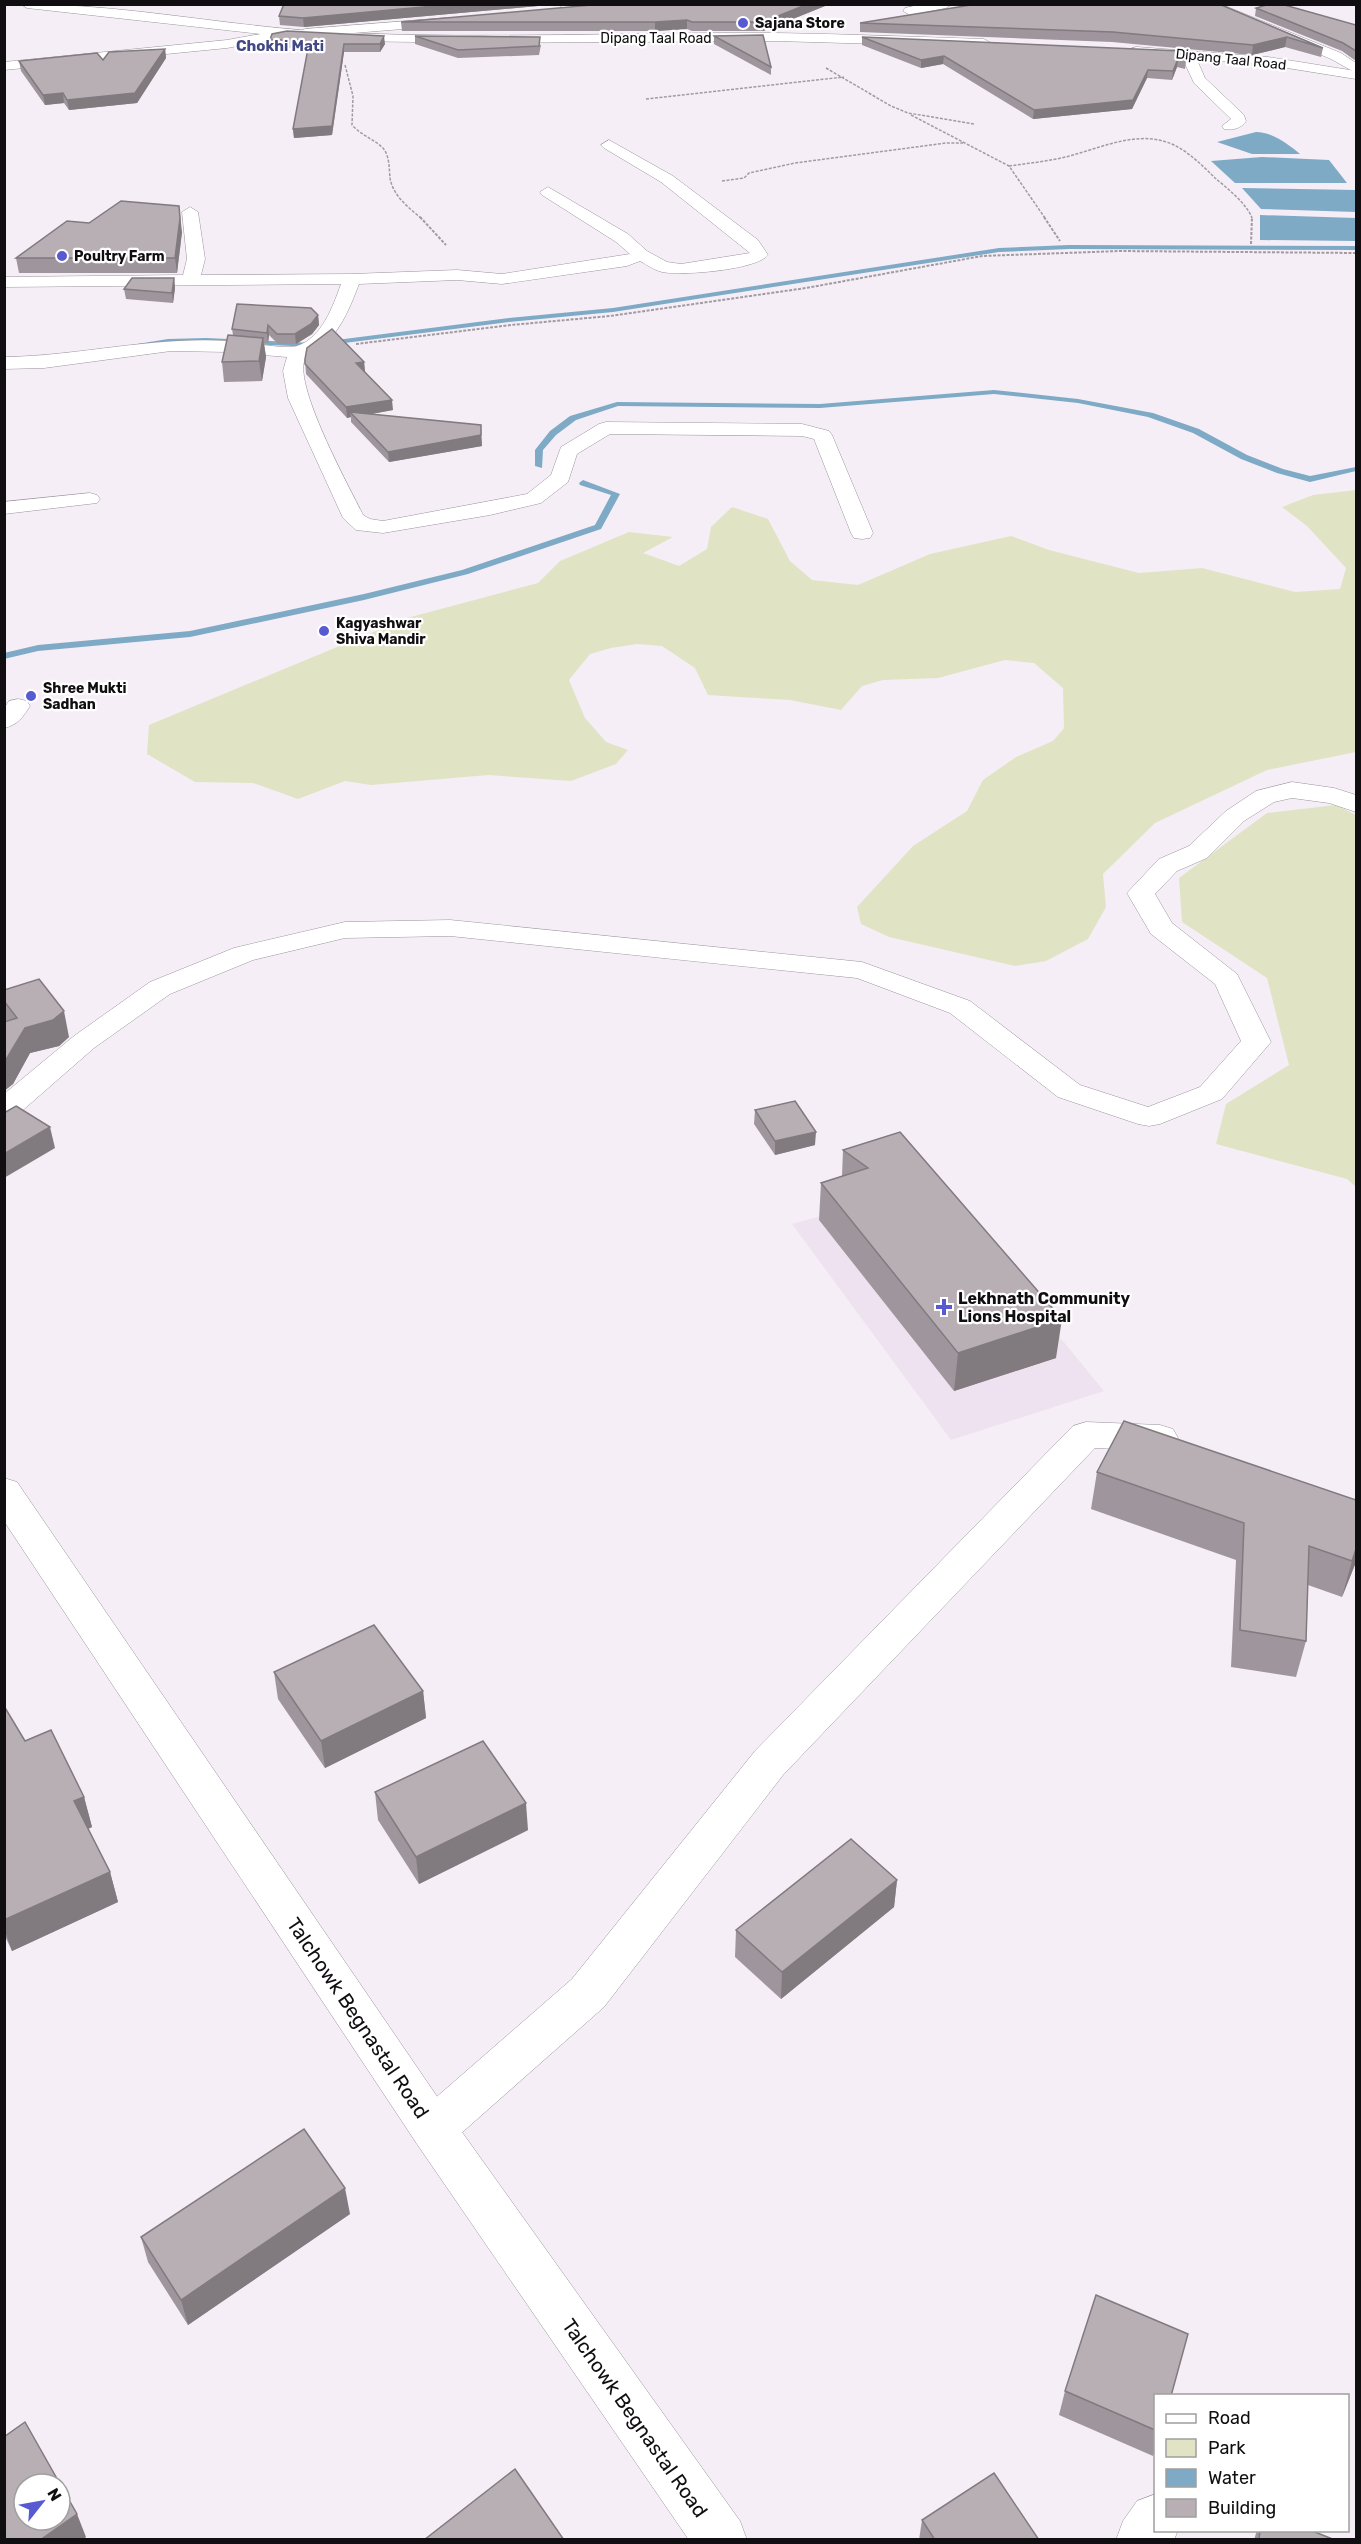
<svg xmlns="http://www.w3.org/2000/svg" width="1361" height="2544" font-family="Rubik,sans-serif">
<rect width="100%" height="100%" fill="#f5eef6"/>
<!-- built -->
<path fill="#efe2f0" d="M934 1184 1104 1391 951 1440 792 1224Z"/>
<!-- green -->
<g fill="#e0e4c4">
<path d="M1356 490V752L1267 770 1155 823 1103 874 1106 907 1088 939 1046 961 1015 966 889 937 861 924 857 907 913 846 967 811 983 780 1016 757 1053 741 1064 728 1063 688 1034 663 1005 660 938 678 883 680 862 686 841 710 790 700 708 695 695 668 662 646 637 644 611 648 590 654 569 680 585 718 606 742 628 750 616 764 571 781 488 775 371 785 345 781 298 799 253 783 195 782 147 754 149 725 407 618 538 583 560 561 629 532 673 537 643 553 679 566 707 549 711 527 732 507 768 519 790 561 812 580 858 585 930 554 1011 536 1049 550 1139 573 1202 568 1295 592 1340 589 1346 568 1307 526 1282 507 1313 495Z"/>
<path d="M1336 805 1356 815V1187L1347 1179 1216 1144 1226 1104 1289 1065 1267 978 1182 922 1179 878 1267 813Z"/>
</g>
<!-- water -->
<g fill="#7eaac6">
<path d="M1256 132C1272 132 1288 144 1300 154H1252L1217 142Z"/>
<path d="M1262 157 1329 160 1347 183H1235L1211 161Z"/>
<path d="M1242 188 1356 190V212L1261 209Z"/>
<path d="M1260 215 1356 218V241L1260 240Z"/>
</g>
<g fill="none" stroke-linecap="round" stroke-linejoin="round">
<!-- stream -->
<g fill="#7eaac6" fill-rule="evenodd">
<path d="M1069 245 1356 246V250L1069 249 999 252 613 312 509 322 313 347 206 342 168 343 123 349 119 347 168 339 206 338 313 343 509 318 613 308 999 248Z"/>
<path d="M994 390 1078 399 1153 413 1199 429 1247 455 1283 469 1310 476 1356 467V471L1310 482 1277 473 1241 459 1193 433 1148 417 1078 403 994 394 820 408 618 406 576 420 556 435 543 450 542 468 535 466V450L550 431 570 416 617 402 820 404Z"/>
<path d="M583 480 620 494 601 529 468 574 364 600 190 637 38 651 4 659V653L38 645 190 631 364 594 462 570 595 525 611 495 580 485 579 483Z"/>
</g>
<defs>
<g id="minor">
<path d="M559 4H574L580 10 578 13H568Z"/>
<path d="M923 4H952L946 8 910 15 903 11 905 8Z"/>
<path d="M1201 4H1220L1341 53 1356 63V73L1331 59Z"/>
<path d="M446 18 451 19 453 22 451 25 305 37 298 33 305 29Z"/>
<path d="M288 29 293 30 295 33 293 36 227 48 4 70V62L227 40Z"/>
<path d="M1187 49 1194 53 1205 78 1244 115 1246 121C1242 128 1232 131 1224 129L1222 126 1231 119 1194 83 1180 53Z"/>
<path d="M609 140 673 176 758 240 768 255C757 270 681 276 662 272 654 270 647 265 640 261L627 266 502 284 457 280 359 284C351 305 342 328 325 344 320 349 310 352 306 357 290 380 350 488 363 515L370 519 383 521 527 494 551 475 561 447 599 424 606 422 802 424 829 431 832 435 873 533 870 538 862 539 854 538 851 533 814 439 802 436 610 434 577 454 568 482 541 503 490 515 383 533 356 530 343 518 288 398 283 371 287 357 228 352 171 351 44 368 4 369V357C80 356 153 336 229 341 244 341 285 350 297 346 322 338 333 306 341 284L4 287V277L183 275 187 259 182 212 190 207 198 212 205 259 201 275 352 274 457 270 502 274 630 254 616 242 542 195 540 192 548 187 628 234 647 251 667 262 681 264 750 253 661 182 604 148 601 145Z"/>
<path d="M90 493 97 495 100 499 97 503 4 514V502Z"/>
<path d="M18 699 27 701 30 706C23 717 18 725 4 728V708L9 701Z"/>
<path d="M1292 782 1334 788 1356 795V812L1329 803 1292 798 1274 802 1244 821 1207 858 1177 871 1155 894 1172 923 1237 974 1271 1042 1222 1099 1160 1124 1149 1126 1138 1124 1058 1097 950 1013 857 978 450 936 345 938 253 960 170 994 94 1048 15 1117 4 1119V1094L74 1036 150 982 234 948 345 922 450 920 862 962 970 1001 1080 1085 1148 1107 1200 1087 1241 1041 1215 984 1151 934 1127 893 1159 859 1189 846 1226 811 1256 791Z"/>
<path d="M1086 1422 1160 1425 1173 1429 1178 1438 1173 1447 1160 1451 1095 1448 783 1775 604 2007 449 2144 433 2151 417 2144 410 2129 417 2114 572 1979 755 1751 1073 1426Z"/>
<path d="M1156 2494V2530H1178L1174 2540H1116L1123 2521 1137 2501Z"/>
</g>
<g id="major">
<path d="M21 4C131 4 239 29 349 33 491 39 633 32 776 33 845 34 915 37 984 39L991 43 984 47 776 41 481 43 349 41 288 37 27 8Z"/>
<path d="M1137 47 1268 57 1356 71V79L1268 65 1132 54 1130 51 1132 48Z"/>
<path d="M4 1478 17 1482 449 2114 740 2521 747 2540H689L417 2144 4 1521Z"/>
</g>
</defs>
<!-- minor casing -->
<use href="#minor" stroke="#9a949b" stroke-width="1"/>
<!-- major casing -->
<use href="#major" stroke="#9a949b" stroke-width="1"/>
<!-- path-far1 -->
<g stroke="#a19ba1" stroke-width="1.5" stroke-dasharray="3 1.5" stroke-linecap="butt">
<path d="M345 65 353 96 352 125C361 135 373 139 382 147 390 155 389 169 390 178 393 196 409 208 421 218"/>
<path d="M826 68 891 106 908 113 974 124"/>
<path d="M646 99 844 77"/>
<path d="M911 115 1009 166 1045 218"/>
<path d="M1009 166C1030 163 1052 161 1073 155 1102 147 1133 133 1163 141 1183 146 1201 164 1215 178 1227 188 1247 204 1252 218"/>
<path d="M722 181 744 178 749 173 795 163 946 143H963"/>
</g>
<!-- path -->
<g stroke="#a19ba1" stroke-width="2" stroke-dasharray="3 1.5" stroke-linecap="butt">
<path d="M420 217 446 245"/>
<path d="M1044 217 1060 241"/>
<path d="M1251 244 1252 217"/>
<path d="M356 344 511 325 610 316 806 288 982 256 1120 251 1356 253"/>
</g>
<!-- minor -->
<use href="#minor" fill="#fff" fill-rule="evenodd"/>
<!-- major -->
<use href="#major" fill="#fff" fill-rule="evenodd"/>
</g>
<!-- wall -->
<g fill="#9e969c">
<path d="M284 4H560L304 27 280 25 279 16Z"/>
<path d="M830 4 763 31H692L687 29 655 31H402L401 22Z"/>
<path d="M1219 4 1323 48 1321 57 1285 47 1252 55 1112 42 860 32V23Z"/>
<path d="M1256 8 1356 25V61L1342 51 1255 16Z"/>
<path d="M272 34 385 44 380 52H344L332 135 294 138 293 129 308 51H299L298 48H271L270 40Z"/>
<path d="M415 36 541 45 539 55 458 58 415 44Z"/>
<path d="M714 36 771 67V75L714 44Z"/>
<path d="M862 37 1181 51 1186 61 1185 69 1177 67 1172 80 1147 78 1132 109 1033 119 943 64 921 68 862 45Z"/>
<path d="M165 49 166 58 137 103 69 110 64 103 45 105 21 71 19 61 103 60Z"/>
<path d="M182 232 177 273H19L16 258Z"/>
<path d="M174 278 175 288 173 303 126 299 124 289Z"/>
<path d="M318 315 319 325 312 334 296 344H278L269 335 268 343H264L266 357 262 381 224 382 222 362 233 335 232 329Z"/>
<path d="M305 359 364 362 365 372 393 410 371 414 481 425 482 446 389 462 351 422V417L347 418 306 374Z"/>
<path d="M4 990 69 1037 59 1046 30 1053 13 1084 4 1091V1022L7 1021 4 1019Z"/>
<path d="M755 1110 815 1145 775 1155 754 1124Z"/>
<path d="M900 1132 1056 1358 954 1391 819 1220 821 1183 842 1176 843 1150Z"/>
<path d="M1097 1472 1356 1562 1342 1597 1308 1585 1306 1641 1296 1677 1231 1667 1236 1560 1091 1509Z"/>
<path d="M274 1672 423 1691 426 1718 325 1768 278 1699Z"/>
<path d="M4 1706 25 1741 84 1797 92 1827 88 1829 110 1872 118 1902 12 1951 4 1934Z"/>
<path d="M375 1792 528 1830 419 1884 378 1820Z"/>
<path d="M897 1880 894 1907 781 1999 735 1957 736 1930Z"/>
<path d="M350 2214 188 2325 148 2262 141 2237Z"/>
<path d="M1065 2391 1155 2396V2449L1153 2456 1059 2415Z"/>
<path d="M922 2520 1039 2540H919Z"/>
<path d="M1257 2530H1310L1335 2540H1254Z"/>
</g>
<!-- shaded-wall -->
<g fill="#817a7f">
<path d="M456 4H560L304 27 303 18Z"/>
<path d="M808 4H830L763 31V22Z"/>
<path d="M687 20V29L655 31V22Z"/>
<path d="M384 36 385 44 380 52V44Z"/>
<path d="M1287 37 1285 47 1252 55 1253 45Z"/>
<path d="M344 44V52L332 135 294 138 293 129Z"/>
<path d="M165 49 166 58 137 103 69 110 67 100Z"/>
<path d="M944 56 943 64 921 68V60Z"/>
<path d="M1178 59 1177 67 1172 80 1173 71Z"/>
<path d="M1148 70 1147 78 1132 109 1033 119 1034 110Z"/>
<path d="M63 93 64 103 45 105 43 95Z"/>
<path d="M179 206 182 232 177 273 175 258Z"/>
<path d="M174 278 175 288 173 303 172 293Z"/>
<path d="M318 315 319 325 312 334 296 344 295 334Z"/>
<path d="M268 325 269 335 268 343 267 333Z"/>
<path d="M263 338 266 357 262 381 259 361Z"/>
<path d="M364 362 365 372 356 363Z"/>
<path d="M392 400 393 410 355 417 350 412 351 417 347 418 346 407Z"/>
<path d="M481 435 482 446 389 462 388 452Z"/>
<path d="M64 1011 69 1037 59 1046 30 1053 13 1084 4 1091V1060L25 1028Z"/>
<path d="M50 1127 55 1148 4 1178V1154Z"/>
<path d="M816 1132 815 1145 775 1155V1141Z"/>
<path d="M1062 1319 1056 1358 954 1391 958 1353Z"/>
<path d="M1356 1549V1562L1342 1597 1352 1561Z"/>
<path d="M423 1691 426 1718 325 1768 321 1741Z"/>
<path d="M84 1797 92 1827 83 1831 74 1801Z"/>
<path d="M526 1803 528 1830 419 1884 416 1857Z"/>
<path d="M110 1872 118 1902 12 1951 4 1928V1920Z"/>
<path d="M897 1880 894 1907 781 1999 782 1972Z"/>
<path d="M345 2188 350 2214 188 2325 181 2300Z"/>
<path d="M77 2514 86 2537 83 2540H40Z"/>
</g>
<!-- building -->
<g fill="#b8afb5" stroke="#817a7f" stroke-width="1.5">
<path d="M284 4H456L303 18 279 16Z"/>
<path d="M603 4H808L763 22H692L687 20 655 22H401Z"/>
<path d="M977 4H1219L1323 48 1287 37 1253 45 1113 32 860 23Z"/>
<path d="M1270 4H1281L1356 25V51L1343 43 1256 8Z"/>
<path d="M287 31 384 36 380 44H344L332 126 293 129 309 43H298L300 40H270L272 34Z"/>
<path d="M763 35 771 67 714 36Z"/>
<path d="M415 36 540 37 539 46 458 50Z"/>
<path d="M862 37 1181 51 1186 61 1178 59 1173 71 1148 70 1133 100 1034 110 944 56 921 60Z"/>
<path d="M165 49 135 93 67 100 63 93 43 95 19 61 97 53 103 60 109 52Z"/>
<path d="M121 201 179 206 180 218 175 258H16L67 221 89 223Z"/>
<path d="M132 278H174L172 293 124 289Z"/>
<path d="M237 304 311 308 318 315 311 324 295 334H277L268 325 267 333 232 329Z"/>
<path d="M332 329 364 362 356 363 392 400 346 407 305 364V359L307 348Z"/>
<path d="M228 335 263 338 259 361 222 362Z"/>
<path d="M350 412 481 425V435L388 452Z"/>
<path d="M39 979 64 1011 53 1020 25 1028 7 1058 4 1060V1022L17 1018 4 1001V990Z"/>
<path d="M795 1101 816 1132 775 1141 755 1110Z"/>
<path d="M16 1106 50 1127 4 1154V1113Z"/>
<path d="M900 1132 1062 1319 958 1353 821 1183 868 1168 843 1150Z"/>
<path d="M1124 1421 1356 1500V1549L1352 1561 1309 1546 1306 1641 1240 1630 1244 1523 1097 1472Z"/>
<path d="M374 1625 423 1691 321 1741 274 1672Z"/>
<path d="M4 1706 25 1741 51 1730 84 1797 74 1801 110 1872 4 1920Z"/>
<path d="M483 1741 526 1803 416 1857 375 1792Z"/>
<path d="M851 1839 897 1880 782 1972 736 1930Z"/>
<path d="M304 2129 345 2188 181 2300 141 2237Z"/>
<path d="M1096 2295 1188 2334 1171 2396H1155V2430L1065 2391Z"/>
<path d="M25 2422 60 2484H24V2520H60V2484L77 2514 40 2540H4V2437Z"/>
<path d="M515 2469 564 2540H424Z"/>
<path d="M994 2473 1039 2540H935L922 2520Z"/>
<path d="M1260 2530H1310L1335 2540H1259Z"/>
</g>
<!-- markers -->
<g fill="#585ad2" stroke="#fff" stroke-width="2">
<circle cx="743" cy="23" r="6"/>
<circle cx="62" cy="256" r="6"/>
<circle cx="324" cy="631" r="6"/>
<circle cx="31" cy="696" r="6"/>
<path d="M941 1298h6v6h6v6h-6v6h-6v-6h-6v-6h6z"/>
</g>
<g text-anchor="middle" stroke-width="4.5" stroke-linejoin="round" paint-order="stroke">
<!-- far-poi labels -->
<g font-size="14" font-weight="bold" fill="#110e11" stroke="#fff" text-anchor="start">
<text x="755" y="28">Sajana Store</text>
<text x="74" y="261">Poultry Farm</text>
<text x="336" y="628">Kagyashwar<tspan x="336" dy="16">Shiva Mandir</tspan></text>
<text x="43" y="693">Shree Mukti<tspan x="43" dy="16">Sadhan</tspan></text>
</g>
<!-- far-street labels -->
<g font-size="14" fill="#110e11" stroke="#fff">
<text x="656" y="43">Dipang Taal Road</text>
<text transform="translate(1231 59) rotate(6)" y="5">Dipang Taal Road</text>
</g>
<!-- far-neighbourhood labels -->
<g font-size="15" font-weight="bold" fill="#424884" stroke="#fff">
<text x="280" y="51">Chokhi Mati</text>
</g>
<!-- poi labels -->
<g font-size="16" font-weight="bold" fill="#110e11" stroke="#fff" text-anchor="start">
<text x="958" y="1304">Lekhnath Community<tspan x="958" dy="18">Lions Hospital</tspan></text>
</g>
<!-- near-street labels -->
<g font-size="20" fill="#110e11" stroke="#fff">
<text transform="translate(358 2018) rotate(56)" y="7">Talchowk Begnastal Road</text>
<text transform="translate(635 2418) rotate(55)" y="7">Talchowk Begnastal Road</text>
</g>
</g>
<!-- border -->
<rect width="1361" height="2544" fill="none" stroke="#110e11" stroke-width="12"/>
<!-- legend -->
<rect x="1154" y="2394" width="195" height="138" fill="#ffffff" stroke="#a09fa0" stroke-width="1.5"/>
<rect x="1166" y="2414" width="30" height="9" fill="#ffffff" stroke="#a09fa0" stroke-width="1.5"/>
<text x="1208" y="2424" font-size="18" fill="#110e11">Road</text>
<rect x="1166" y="2439" width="30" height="18" fill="#e0e4c4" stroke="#a09fa0" stroke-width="1.5"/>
<text x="1208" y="2454" font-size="18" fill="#110e11">Park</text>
<rect x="1166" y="2469" width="30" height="18" fill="#7eaac6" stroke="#a09fa0" stroke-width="1.5"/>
<text x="1208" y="2484" font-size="18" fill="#110e11">Water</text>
<rect x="1166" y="2499" width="30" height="18" fill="#b8afb5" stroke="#a09fa0" stroke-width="1.5"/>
<text x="1208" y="2514" font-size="18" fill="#110e11">Building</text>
<!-- north arrow -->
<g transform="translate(42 2502) rotate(59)"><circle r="28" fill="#ffffff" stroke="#a09fa0" stroke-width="1.5"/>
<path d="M0-4.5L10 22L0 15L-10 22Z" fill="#585ad2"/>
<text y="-9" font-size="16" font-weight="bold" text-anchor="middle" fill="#110e11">N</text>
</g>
</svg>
